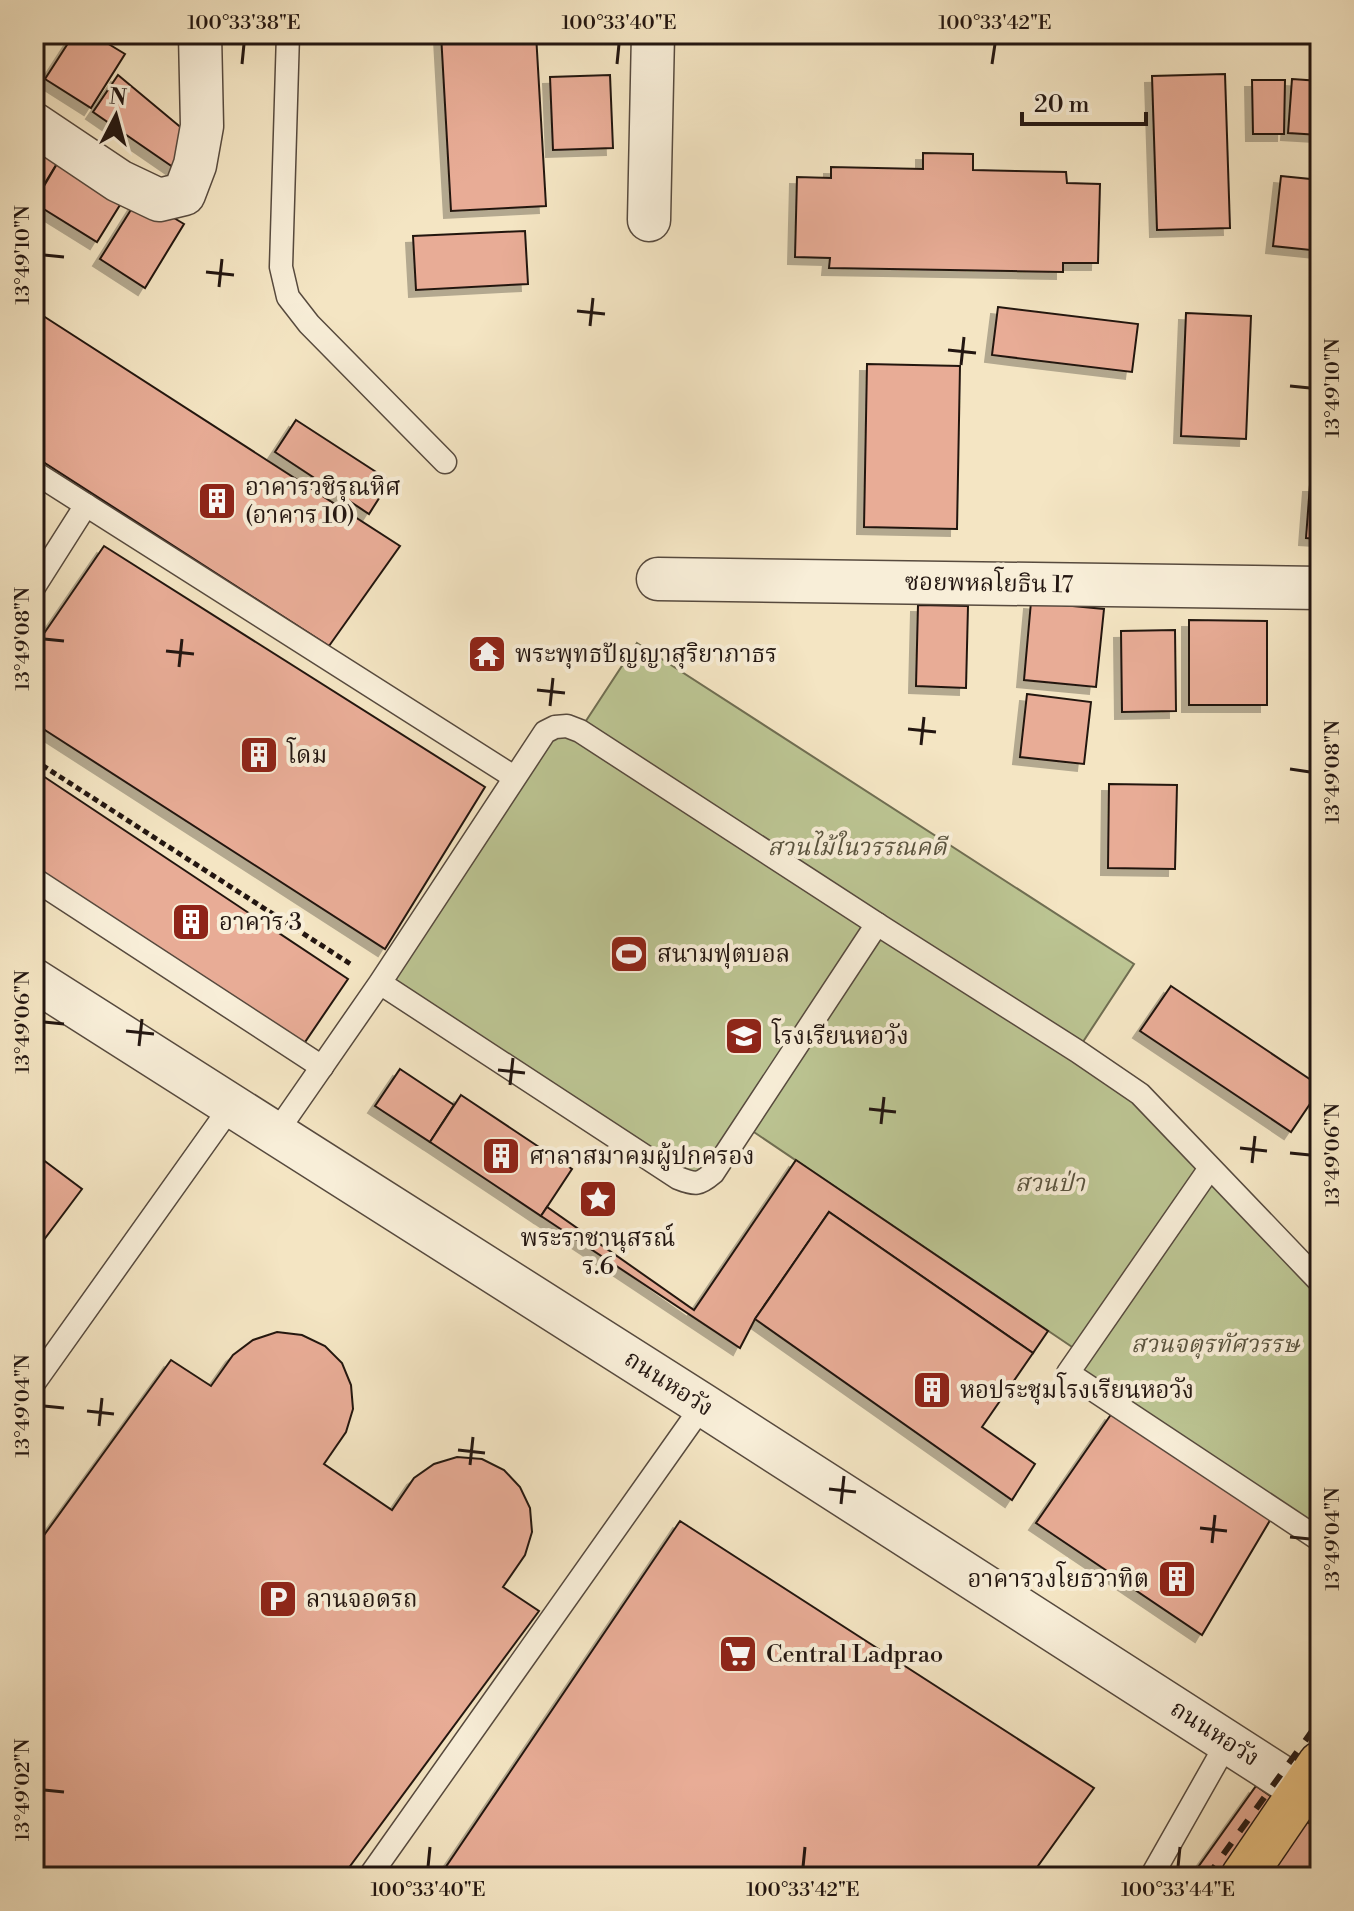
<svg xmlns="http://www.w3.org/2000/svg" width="1354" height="1911" font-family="'Libre Bodoni','Noto Serif Thai',serif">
<defs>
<filter id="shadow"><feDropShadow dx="-7" dy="7" stdDeviation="0" flood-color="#0004"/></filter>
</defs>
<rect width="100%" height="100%" fill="#f4e5c3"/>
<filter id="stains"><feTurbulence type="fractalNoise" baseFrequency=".0025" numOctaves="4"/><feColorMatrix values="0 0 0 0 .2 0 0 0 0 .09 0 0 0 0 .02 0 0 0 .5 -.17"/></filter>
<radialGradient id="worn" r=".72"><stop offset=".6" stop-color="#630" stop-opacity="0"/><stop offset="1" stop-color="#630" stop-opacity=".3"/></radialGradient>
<!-- green -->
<path fill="#bcc593" stroke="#706e52" stroke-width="2" d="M637 643 1134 964 1077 1051 1140 1094 1320 1282V1540L1068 1373 1081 1353 745 1126 699 1183 380 983 555 727 580 730Z"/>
<!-- building -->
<g fill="#e8ac96" stroke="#231611" stroke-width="2" filter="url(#shadow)">
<path d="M74 34H92L125 54 91 108 45 79Z"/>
<path d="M441 34H536L546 206 451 211Z"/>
<path d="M1225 74 1230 228 1157 230 1152 76Z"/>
<path d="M118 75 196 140 183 174 93 112Z"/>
<path d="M610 75 613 148 553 150 550 77Z"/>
<path d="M1292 79 1320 81V135L1288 133Z"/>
<path d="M1252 80H1285L1284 134H1253Z"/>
<path d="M34 133 64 152 34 201Z"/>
<path d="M64 152 128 192 97 242 34 203Z"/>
<path d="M923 153 973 154V170L1066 172 1067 183 1100 184 1098 263H1063V272L829 268 830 258 795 257 797 177 831 178V167L923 169Z"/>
<path d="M1281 176 1320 180V251L1273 246Z"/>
<path d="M139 197 184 224 145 288 100 259Z"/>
<path d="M525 231 528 284 416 290 413 236Z"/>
<path d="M998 307 1138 324 1132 372 992 355Z"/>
<path d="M34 310 400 546 329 646 34 456Z"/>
<path d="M1186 313 1251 316 1246 439 1181 436Z"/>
<path d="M867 364 960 366 957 529 864 527Z"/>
<path d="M296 420 390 481 369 514 275 452Z"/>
<path d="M1310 485H1320V539L1306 538Z"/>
<path d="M104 546 485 787 385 949 34 723V648Z"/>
<path d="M1031 602 1104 609 1096 687 1024 680Z"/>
<path d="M918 605 968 606 966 688 916 686Z"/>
<path d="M1189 620 1267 621V705H1189Z"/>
<path d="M1175 630 1176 711 1122 712 1121 631Z"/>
<path d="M1027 694 1091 702 1084 764 1020 757Z"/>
<path d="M34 770 348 979 303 1045 34 866Z"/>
<path d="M1109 784 1177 785 1175 869 1108 868Z"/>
<path d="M1171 986 1320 1086V1089L1291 1132 1140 1031Z"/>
<path d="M400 1069 454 1105 430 1142 375 1106Z"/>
<path d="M461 1095 572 1169 541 1216 430 1142Z"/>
<path d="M34 1153 82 1189 34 1253Z"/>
<path d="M796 1160 1048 1331 1033 1353 829 1212 755 1319 740 1348 541 1216 547 1207 694 1310Z"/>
<path d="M829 1212 1033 1353 982 1427 1035 1464 1012 1500 755 1319Z"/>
<path d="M277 1332 302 1335 325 1346 342 1363 351 1385 353 1409 346 1432 324 1464 392 1510 414 1478 434 1464 457 1457 482 1459 504 1470 520 1487 530 1508 532 1532 525 1555 503 1587 539 1611 342 1877H34V1549L171 1360 211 1386 233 1355 253 1340Z"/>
<path d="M1112 1413 1272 1517 1202 1635 1036 1523Z"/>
<path d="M680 1521 1094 1788 1030 1877H439Z"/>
<path d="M1256 1786 1320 1831V1877H1191Z"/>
</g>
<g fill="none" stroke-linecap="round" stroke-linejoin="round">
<defs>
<g id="service">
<path d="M288 34 281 267 288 297 309 324 445 462"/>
<path d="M34 472 514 777"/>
<path d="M34 587 86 505"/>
<path d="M34 879 322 1067"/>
<path d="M877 924 1077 1051 1140 1094 1320 1282"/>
<path d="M276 1133 380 983 545 732 555 727 567 726 580 731 877 924 713 1173C699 1185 696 1185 678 1178L380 983"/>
<path d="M1210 1168 1068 1373 1320 1540"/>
<path d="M34 1383 232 1105"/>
<path d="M369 1877 703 1405"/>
<path d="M1151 1877 1228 1741"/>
</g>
<g id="minor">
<path d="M34 124 119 181 159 200 184 194 195 165 202 126 200 34"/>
<path d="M649 220 653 34"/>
<path d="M658 579 1320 588"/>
<path d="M34 980 703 1405 1302 1790"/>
</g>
<path id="primary" d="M1243 1877 1320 1764"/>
</defs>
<!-- service casing -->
<use href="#service" stroke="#574a3e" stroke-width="25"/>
<!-- minor casing -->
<use href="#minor" stroke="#574a3e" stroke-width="45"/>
<!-- primary casing -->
<use href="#primary" stroke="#231611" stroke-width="47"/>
<!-- path -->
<path stroke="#231611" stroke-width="5" stroke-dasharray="6 4" stroke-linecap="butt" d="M34 760 352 965"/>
<!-- service -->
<use href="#service" stroke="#f8eed8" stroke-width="22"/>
<!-- minor -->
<use href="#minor" stroke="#f8eed8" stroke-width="42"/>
<!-- primary -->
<use href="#primary" stroke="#eac282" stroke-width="44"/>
<!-- rail -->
<path stroke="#231611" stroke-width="6" stroke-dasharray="14 14" stroke-linecap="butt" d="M1207 1877 1320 1720"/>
</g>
<!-- ticks -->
<path fill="none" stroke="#231611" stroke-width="3" d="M242 64 244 44M617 64 619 44M992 64 995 44M44 255 64 257M206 272 234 275M219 287 222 259M577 311 605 314M590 326 593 298M948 350 976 353M961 365 964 337M1290 386 1310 388M44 639 64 641M166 651 194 654M179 667 182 639M537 690 565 693M550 706 553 678M908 729 936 732M921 745 924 717M1290 769 1310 772M44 1022 64 1024M126 1031 154 1034M139 1046 142 1019M498 1070 525 1073M510 1085 513 1058M869 1109 896 1112M881 1124 884 1097M1240 1148 1267 1151M1290 1153 1310 1155M1252 1163 1255 1136M44 1406 64 1408M87 1411 114 1414M99 1426 102 1398M458 1450 485 1453M470 1465 473 1437M829 1489 856 1492M841 1504 844 1476M1200 1528 1227 1531M1290 1537 1310 1539M1212 1543 1215 1515M44 1790 64 1792M428 1867 430 1847M803 1867 805 1847M1178 1867 1180 1847"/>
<!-- icons -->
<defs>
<symbol id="building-square" viewBox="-11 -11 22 22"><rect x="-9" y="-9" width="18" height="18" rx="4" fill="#8f2418" stroke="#f8eed8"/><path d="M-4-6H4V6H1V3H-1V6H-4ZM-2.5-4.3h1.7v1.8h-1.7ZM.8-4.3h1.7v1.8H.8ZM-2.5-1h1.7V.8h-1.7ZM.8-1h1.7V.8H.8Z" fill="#fff"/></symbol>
<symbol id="temple-square" viewBox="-11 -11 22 22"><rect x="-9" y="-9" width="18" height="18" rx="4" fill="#8f2418" stroke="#f8eed8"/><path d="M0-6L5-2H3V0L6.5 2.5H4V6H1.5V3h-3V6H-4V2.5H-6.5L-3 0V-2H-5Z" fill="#fff"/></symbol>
<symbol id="stadium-square" viewBox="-11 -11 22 22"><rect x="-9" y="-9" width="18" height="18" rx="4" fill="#8f2418" stroke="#f8eed8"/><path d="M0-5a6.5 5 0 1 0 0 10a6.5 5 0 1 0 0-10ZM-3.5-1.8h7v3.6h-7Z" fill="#fff"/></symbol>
<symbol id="school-square" viewBox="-11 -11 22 22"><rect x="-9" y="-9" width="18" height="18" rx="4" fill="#8f2418" stroke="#f8eed8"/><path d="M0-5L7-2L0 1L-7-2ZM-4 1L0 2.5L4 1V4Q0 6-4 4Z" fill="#fff"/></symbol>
<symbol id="sight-square" viewBox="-11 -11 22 22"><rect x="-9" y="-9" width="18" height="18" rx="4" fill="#8f2418" stroke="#f8eed8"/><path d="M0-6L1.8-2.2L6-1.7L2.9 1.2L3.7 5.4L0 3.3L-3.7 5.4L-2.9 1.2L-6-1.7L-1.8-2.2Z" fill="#fff"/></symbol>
<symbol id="parking-square" viewBox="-11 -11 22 22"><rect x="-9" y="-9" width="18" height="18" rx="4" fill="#8f2418" stroke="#f8eed8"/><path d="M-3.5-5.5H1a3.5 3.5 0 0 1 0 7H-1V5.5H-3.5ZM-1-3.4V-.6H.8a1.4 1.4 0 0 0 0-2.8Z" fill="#fff"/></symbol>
<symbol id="supermarket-square" viewBox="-11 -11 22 22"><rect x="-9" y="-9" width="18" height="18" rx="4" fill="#8f2418" stroke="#f8eed8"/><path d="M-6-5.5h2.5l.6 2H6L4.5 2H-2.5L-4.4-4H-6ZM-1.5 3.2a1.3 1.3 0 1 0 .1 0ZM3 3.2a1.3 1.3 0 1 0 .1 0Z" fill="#fff"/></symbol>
</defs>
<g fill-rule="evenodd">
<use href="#building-square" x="195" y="479" width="44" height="44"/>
<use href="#temple-square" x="465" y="632" width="44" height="44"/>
<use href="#building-square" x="237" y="733" width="44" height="44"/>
<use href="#building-square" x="169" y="900" width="44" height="44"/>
<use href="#stadium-square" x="607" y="932" width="44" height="44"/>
<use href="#school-square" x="722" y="1014" width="44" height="44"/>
<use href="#building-square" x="479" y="1134" width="44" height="44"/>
<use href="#sight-square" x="576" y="1177" width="44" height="44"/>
<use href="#building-square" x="910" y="1368" width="44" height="44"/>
<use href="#building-square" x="1155" y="1557" width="44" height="44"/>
<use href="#parking-square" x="256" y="1577" width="44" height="44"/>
<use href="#supermarket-square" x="716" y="1632" width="44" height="44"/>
</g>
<g text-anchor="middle" stroke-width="8" stroke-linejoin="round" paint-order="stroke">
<!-- poi labels -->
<g font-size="24" fill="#231611" stroke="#f8eed8" text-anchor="start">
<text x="245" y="495">อาคารวชิรุณหิศ<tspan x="245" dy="28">(อาคาร 10)</tspan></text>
<text x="515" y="662">พระพุทธปัญญาสุริยาภาธร</text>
<text x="287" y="763">โดม</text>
<text x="219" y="930">อาคาร 3</text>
<text x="657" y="962">สนามฟุตบอล</text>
<text x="772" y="1044">โรงเรียนหอวัง</text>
<text x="529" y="1164">ศาลาสมาคมผู้ปกครอง</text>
<text x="598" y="1246" text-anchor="middle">พระราชานุสรณ์<tspan x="598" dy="28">ร.6</tspan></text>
<text x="960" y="1398">หอประชุมโรงเรียนหอวัง</text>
<text x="1149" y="1587" text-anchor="end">อาคารวงโยธวาทิต</text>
<text x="306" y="1607">ลานจอดรถ</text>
<text x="766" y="1662">Central Ladprao</text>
</g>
<!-- street labels -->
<g font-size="24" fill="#231611" stroke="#f8eed8">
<text transform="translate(989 583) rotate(1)" y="8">ซอยพหลโยธิน 17</text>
<text transform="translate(669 1383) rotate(33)" y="8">ถนนหอวัง</text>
<text transform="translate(1215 1733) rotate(33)" y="8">ถนนหอวัง</text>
</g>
<!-- park labels -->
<g font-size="24" font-style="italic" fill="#59533e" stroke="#f8eed8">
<text x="857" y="855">สวนไม้ในวรรณคดี</text>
<text x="1050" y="1191">สวนป่า</text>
<text x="1215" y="1352">สวนจตุรทัศวรรษ</text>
</g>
</g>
<!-- margin -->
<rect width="1354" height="1911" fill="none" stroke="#f4e5c3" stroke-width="88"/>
<!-- north arrow -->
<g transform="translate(116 116) rotate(6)" stroke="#f8eed8" stroke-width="6" paint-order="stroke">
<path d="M0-6L14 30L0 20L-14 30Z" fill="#231611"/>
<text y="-12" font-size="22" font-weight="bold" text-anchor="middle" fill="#231611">N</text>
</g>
<!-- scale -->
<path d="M1022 112v12h124v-12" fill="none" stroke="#231611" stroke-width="4"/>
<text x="1034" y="112" font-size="24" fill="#231611" stroke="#f8eed8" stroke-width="6" paint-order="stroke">20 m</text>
<rect x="44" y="44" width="1266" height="1823" fill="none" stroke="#231611" stroke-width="3"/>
<g font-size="20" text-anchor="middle" fill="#231611">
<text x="244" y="29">100°33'38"E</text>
<text x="619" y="29">100°33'40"E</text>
<text x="995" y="29">100°33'42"E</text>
<text transform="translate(22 255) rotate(-90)" y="7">13°49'10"N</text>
<text transform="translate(1332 388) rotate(-90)" y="7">13°49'10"N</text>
<text transform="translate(22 639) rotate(-90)" y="7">13°49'08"N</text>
<text transform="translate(1332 772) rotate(-90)" y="7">13°49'08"N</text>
<text transform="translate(22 1022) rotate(-90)" y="7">13°49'06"N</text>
<text transform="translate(1332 1155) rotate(-90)" y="7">13°49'06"N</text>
<text transform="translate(22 1406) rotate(-90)" y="7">13°49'04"N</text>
<text transform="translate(1332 1539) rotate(-90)" y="7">13°49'04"N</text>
<text transform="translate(22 1790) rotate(-90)" y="7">13°49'02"N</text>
<text x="428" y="1896">100°33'40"E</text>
<text x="803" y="1896">100°33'42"E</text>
<text x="1178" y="1896">100°33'44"E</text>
</g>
<rect width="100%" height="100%" filter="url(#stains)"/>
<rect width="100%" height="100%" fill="url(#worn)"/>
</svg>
